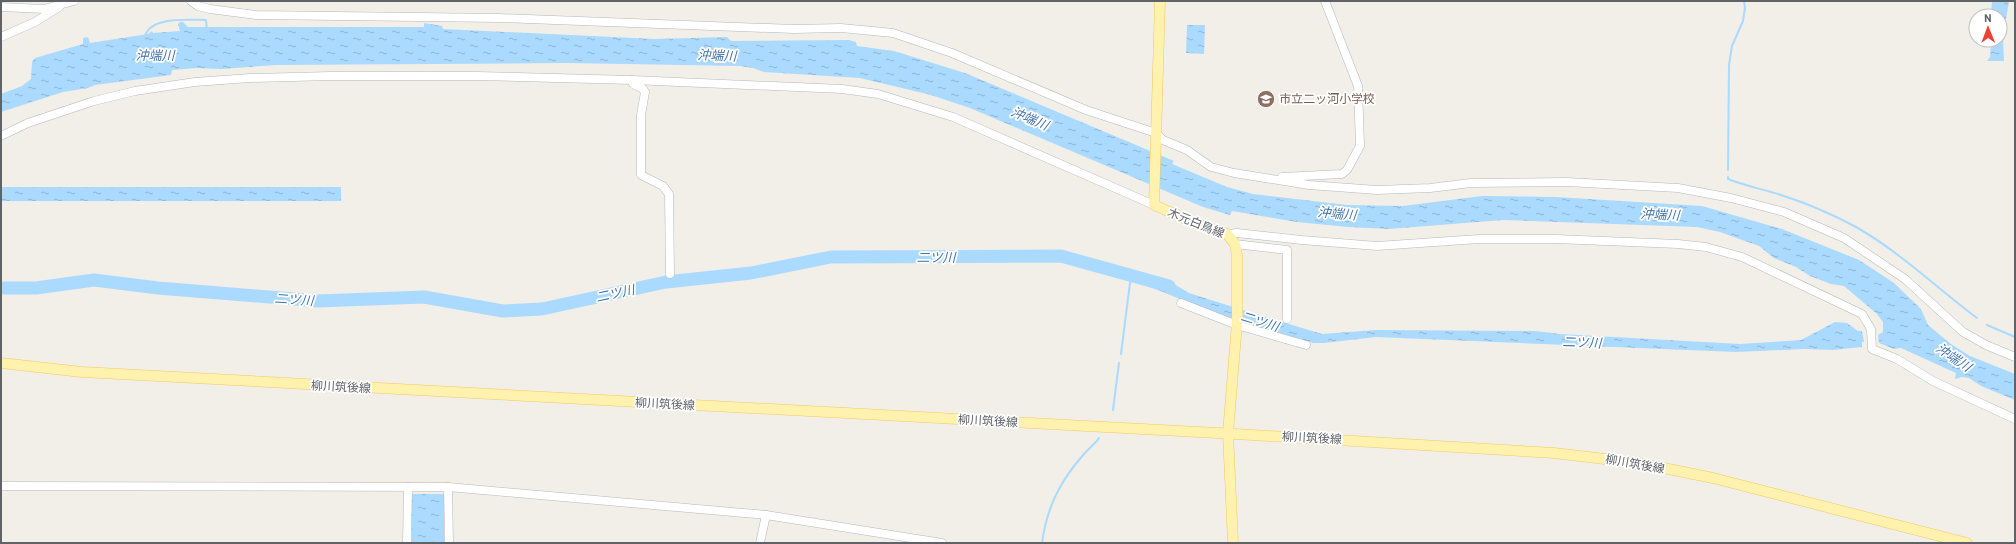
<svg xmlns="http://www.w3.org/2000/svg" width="2016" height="544" font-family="Barlow,'Noto Sans JP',sans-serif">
<defs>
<pattern id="water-ripples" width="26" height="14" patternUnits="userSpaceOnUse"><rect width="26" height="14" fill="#aadaff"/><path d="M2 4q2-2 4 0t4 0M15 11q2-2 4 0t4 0" fill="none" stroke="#8eb4d2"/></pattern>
</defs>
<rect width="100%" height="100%" fill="#f1efe8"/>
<!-- water -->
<g fill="url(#water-ripples)">
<path d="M1992 1H2009L2003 38 2004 61H1987L1990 57 1991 40H2000V16H1991Z"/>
<path d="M180 22H183L188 27H424V23L442 26 443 29 655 39 727 37 731 41 849 40 856 42 857 46 894 51 965 73 1174 161 1172 164 1227 187 1253 194 1347 205 1403 206 1482 196 1556 197 1702 206 1782 229 1859 260 1894 283 1921 309 1928 325 1951 344 1970 356 2015 374V400L1981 386 1969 378 1962 377 1955 379 1956 373 1901 348 1894 349 1879 343 1878 335 1883 332V322L1877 314 1844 286 1831 284 1810 276 1796 267 1774 258 1759 246 1720 232 1697 227 1503 220 1389 229 1348 227 1297 222 1232 211 1230 215 1203 207 970 108 931 95 860 78 764 72 753 68 740 66 567 63 276 65 221 69 196 68 172 70 171 75 95 85 88 88 63 92 1 112V94L22 86 31 79 32 62 35 58 83 44V38L88 37 90 43 148 34 152 31 153 33 180 31 178 24Z"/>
<path d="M1187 25H1205L1204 54 1186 53Z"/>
<rect x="1" y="187" width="340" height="14"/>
<path d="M1153 277 1174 284 1189 293 1233 307V320L1150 287Z"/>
<path d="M1243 310 1322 334 1376 330 1535 331 1560 334 1740 344 1801 340 1835 322 1847 323 1858 331H1862L1864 342H1862V347L1833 350 1804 349 1736 352 1376 337 1324 343H1313L1243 322Z"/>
<rect x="412" y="494" width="32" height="49"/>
</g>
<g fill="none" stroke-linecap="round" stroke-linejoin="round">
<!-- stream -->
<g stroke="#aadaff" stroke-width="2">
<path d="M145 36C151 16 189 20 206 20L207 30"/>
<path d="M1728 170 1729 65 1732 46 1743 21 1745 8 1744 1"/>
<path d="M1728 177V179C1745 186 1763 189 1781 195 1806 203 1832 214 1856 227 1900 252 1937 288 1977 318"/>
<path d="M1987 325 2015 337"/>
<path d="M1121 354 1131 275"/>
<path d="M1113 410 1119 363"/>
<path d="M1042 543C1047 507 1060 481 1084 454 1089 448 1095 444 1099 438"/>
</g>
<!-- river -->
<path stroke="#aadaff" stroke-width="13" d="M1 288H36L94 280 158 288 318 301 424 297 503 311 542 309 666 282 751 273 831 257 1061 256 1169 286"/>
<defs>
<g id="minor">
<path d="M191 1 198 6 210 9 256 15 499 18 794 29 841 28 893 33 952 53 1086 110 1156 133 1163 140 1187 150 1211 167 1234 173 1309 185 1377 190 1430 188 1471 183 1567 182 1678 188 1731 198 1784 212 1844 238 1905 279 1963 332 1986 345 2015 357"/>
<path d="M1 7 44 9 74 1"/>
<path d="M1 37 35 22 59 7"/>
<path d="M632 80 633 84 642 88 645 92 641 115V175L663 186 669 194 670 274"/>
<path d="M1 136 28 123 94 101 135 91 195 82 250 78 331 76H476L632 80 842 89 878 94 953 117 1154 205"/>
<path d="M1282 177 1342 174 1347 170 1360 146 1358 86 1325 1"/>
<path d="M1227 234 1237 233 1302 240 1377 246 1479 239H1556L1678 244 1706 247 1742 257 1862 314 1871 329 1872 349 1897 359 1933 381 2015 419"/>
<path d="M1235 244 1287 250V319"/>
<path d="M1181 303 1237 325 1306 345"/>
<path d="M1 486 448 487 766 515 942 543"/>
<path d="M448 487 449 543"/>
<path d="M407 543 408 487"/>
<path d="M760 543 766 515"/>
</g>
<g id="major">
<path d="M1160 1 1154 205 1197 224 1227 234 1235 244 1237 255V323L1228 433 1233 543"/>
<path d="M1 363 82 372 1236 434 1554 453 1639 463 1713 478 1967 543"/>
</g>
</defs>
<!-- minor casing -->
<use href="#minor" stroke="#b5b8bc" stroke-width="9"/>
<!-- major casing -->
<use href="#major" stroke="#f2c960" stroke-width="11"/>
<!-- minor -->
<use href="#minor" stroke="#fff" stroke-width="8"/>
<!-- major -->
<use href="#major" stroke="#fff2af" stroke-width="10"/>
</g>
<!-- icons -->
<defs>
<symbol id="school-disc" viewBox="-11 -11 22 22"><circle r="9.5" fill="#8d6e63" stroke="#fff"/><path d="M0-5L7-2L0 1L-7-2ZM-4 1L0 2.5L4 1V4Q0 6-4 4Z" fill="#fff"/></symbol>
</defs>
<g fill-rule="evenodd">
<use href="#school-disc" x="1256" y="89" width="20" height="20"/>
</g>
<g text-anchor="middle" stroke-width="3.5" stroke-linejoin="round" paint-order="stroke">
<!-- education labels -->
<g font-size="12" fill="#785e54" stroke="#fff" text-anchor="start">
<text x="1279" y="103">市立二ッ河小学校</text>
</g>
<!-- street labels -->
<g font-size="12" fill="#5f6368" stroke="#fff">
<text transform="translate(1196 223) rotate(22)" y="4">木元白鳥線</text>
<text transform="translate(341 387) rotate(3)" y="4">柳川筑後線</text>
<text transform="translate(665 404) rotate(3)" y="4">柳川筑後線</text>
<text transform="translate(988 421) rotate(3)" y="4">柳川筑後線</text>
<text transform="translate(1312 438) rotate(3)" y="4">柳川筑後線</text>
<text transform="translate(1635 464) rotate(10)" y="4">柳川筑後線</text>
</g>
<!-- water labels -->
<g font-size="13" font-style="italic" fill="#4174aa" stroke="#fff">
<text x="155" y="60">沖端川</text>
<text transform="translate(717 55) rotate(2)" y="5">沖端川</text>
<text transform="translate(1030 118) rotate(23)" y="5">沖端川</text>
<text transform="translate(1337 213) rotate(5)" y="5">沖端川</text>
<text transform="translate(1660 214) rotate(3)" y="5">沖端川</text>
<text x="936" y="262">二ツ川</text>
<text transform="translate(615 293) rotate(-12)" y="5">二ツ川</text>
<text transform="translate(294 299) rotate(4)" y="5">二ツ川</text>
<text transform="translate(1260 321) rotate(17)" y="5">二ツ川</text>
<text transform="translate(1582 342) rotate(2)" y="5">二ツ川</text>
<text transform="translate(1954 357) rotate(34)" y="5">沖端川</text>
</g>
</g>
<!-- border -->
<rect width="2016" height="544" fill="none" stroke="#5f6368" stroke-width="4"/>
<!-- north arrow -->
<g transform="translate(1988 28) rotate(359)"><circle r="19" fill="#ffffff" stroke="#bfc1c3"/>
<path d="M0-3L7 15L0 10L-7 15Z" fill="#ea4335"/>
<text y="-6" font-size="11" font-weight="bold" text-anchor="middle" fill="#5f6368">N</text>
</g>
</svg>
